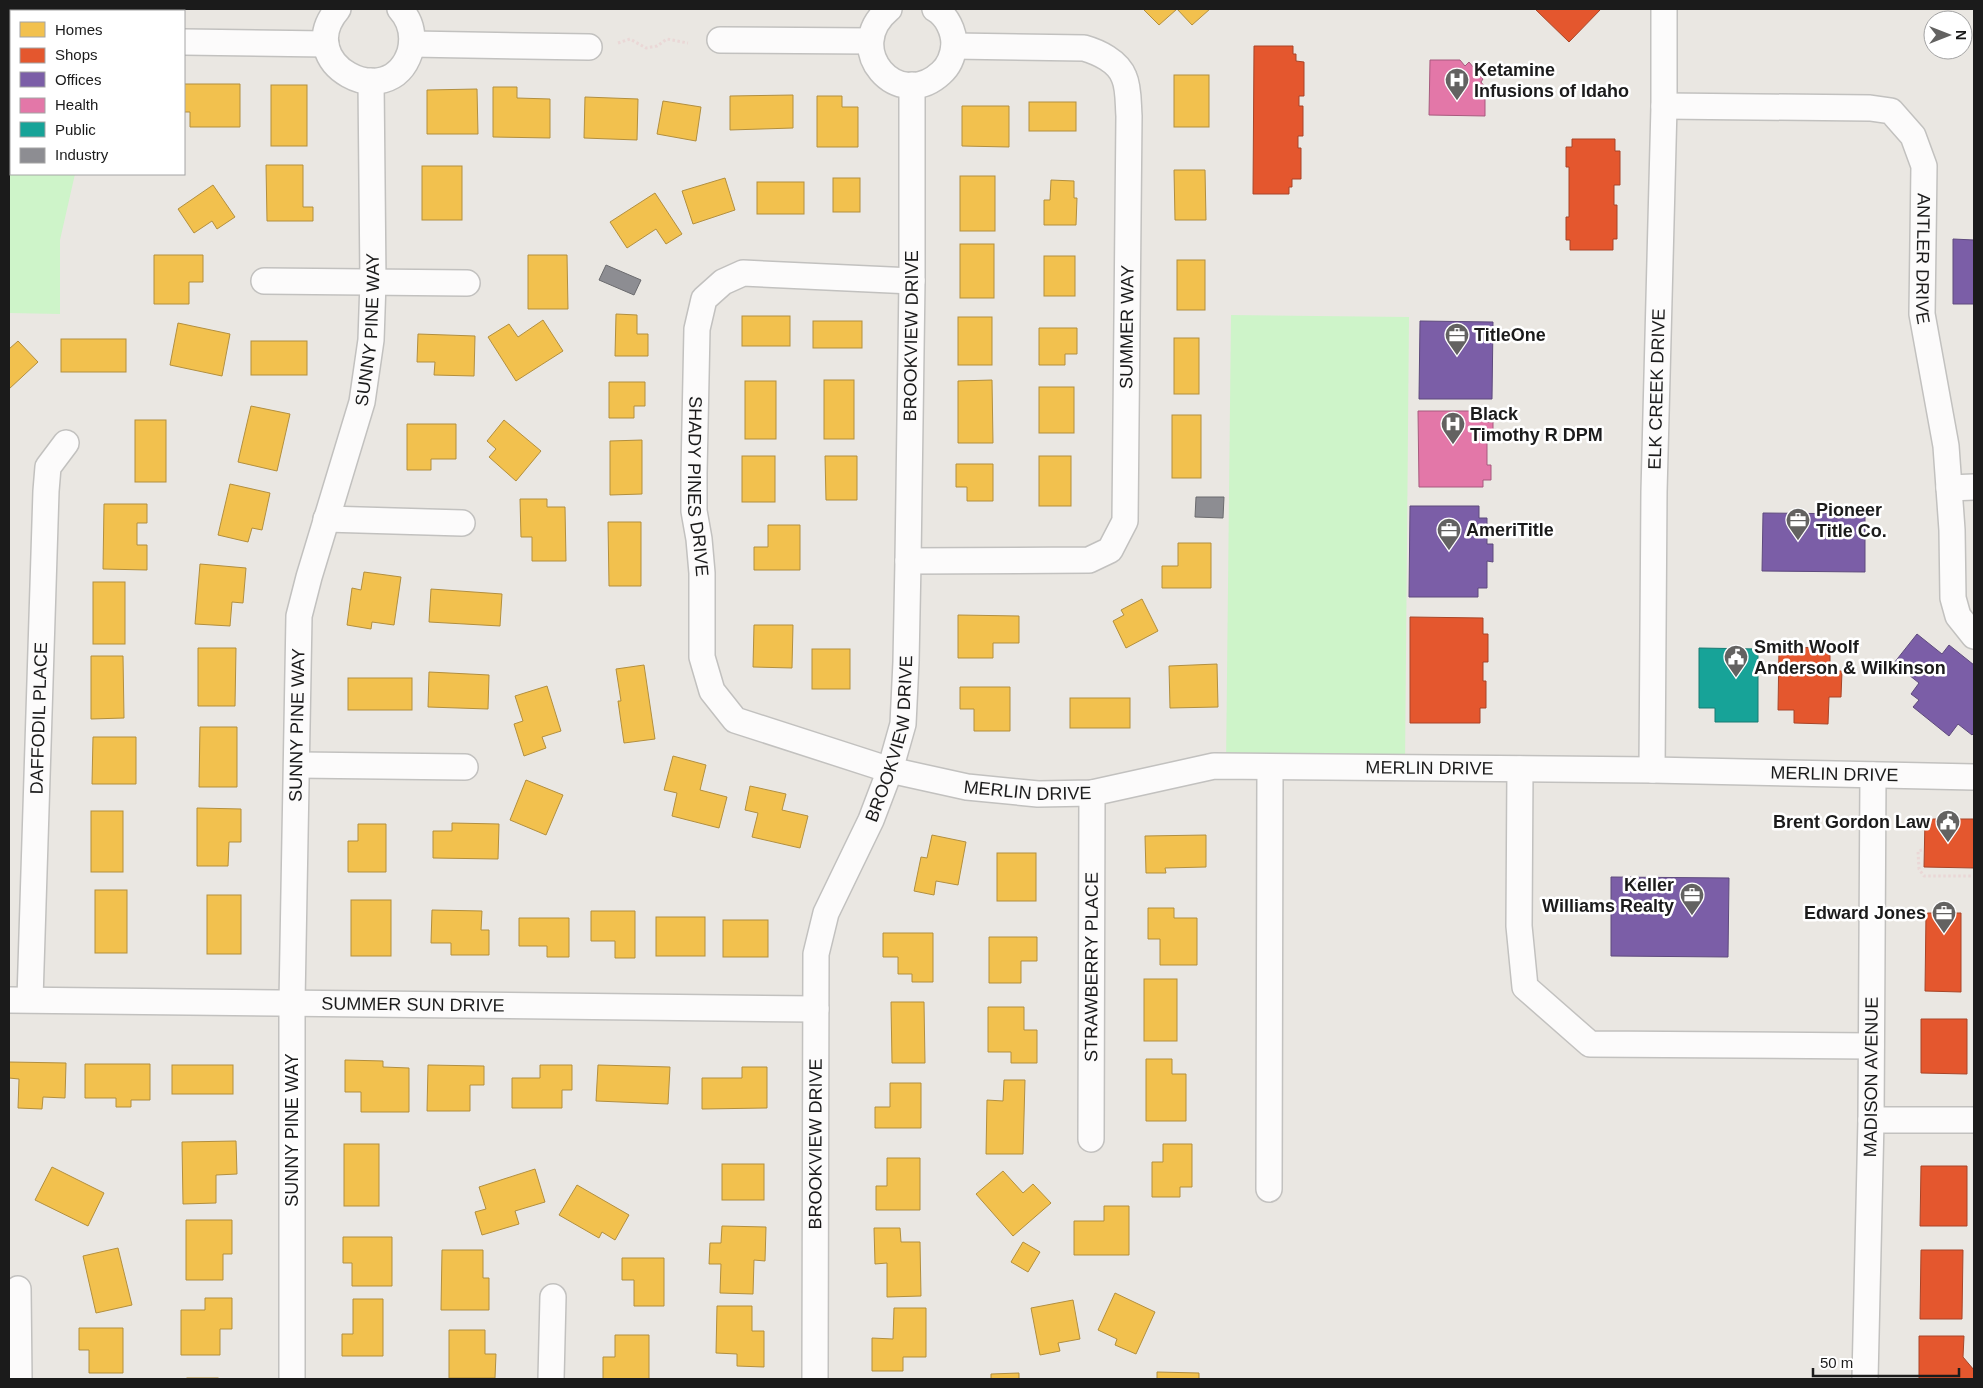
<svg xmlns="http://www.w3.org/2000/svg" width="1983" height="1388" font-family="Helvetica,sans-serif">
<rect width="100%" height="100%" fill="#eae7e2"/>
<!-- park -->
<g fill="#cef4c9">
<path d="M9 9H106V11H11V174H75L60 240V314L9 313Z"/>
<path d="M1231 315 1409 317 1405 768 1226 767Z"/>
</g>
<!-- pitch -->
<path fill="#a9e7c4" d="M9 58H11V131L9 130Z"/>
<!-- homes -->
<g fill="#f2c14e" stroke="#b28f3f">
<path d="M1143 9H1177L1159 25Z"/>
<path d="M1177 9H1210L1192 25Z"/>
<rect x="1174" y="75" width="35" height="52"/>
<path d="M184 84H240V127H190V112H184Z"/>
<rect x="271" y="85" width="36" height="61"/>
<path d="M493 87H517V98L550 99V138L493 137Z"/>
<path d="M477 89 478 134H427V90Z"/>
<path d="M793 95V128L730 130V96Z"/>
<path d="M817 96H842V107H858V147H817Z"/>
<path d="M585 97 638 99 637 140 584 138Z"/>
<path d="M663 101 701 107 696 141 657 134Z"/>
<rect x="1029" y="102" width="47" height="29"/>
<path d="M962 106H1009V147L962 146Z"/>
<path d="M266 165H303V207H313V221H267Z"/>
<rect x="422" y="166" width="40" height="54"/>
<path d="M1174 170H1205L1206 220H1175Z"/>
<rect x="960" y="176" width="35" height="55"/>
<path d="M725 178 735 210 693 224 682 191Z"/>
<rect x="833" y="178" width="27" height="34"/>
<path d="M1051 180 1074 181V198H1077L1076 225H1044V200H1050Z"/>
<rect x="757" y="182" width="47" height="32"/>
<path d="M213 185 235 217 217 229 212 221 194 233 178 209Z"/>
<path d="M655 193 682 234 666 244 656 229 627 248 610 222Z"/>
<rect x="960" y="244" width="34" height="54"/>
<path d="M154 255H203V282H189V304H154Z"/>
<path d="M528 255H567L568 309H528Z"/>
<rect x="1044" y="256" width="31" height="40"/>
<rect x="1177" y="260" width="28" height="50"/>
<path d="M616 314 637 315V334H648V356H615Z"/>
<rect x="742" y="316" width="48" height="30"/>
<rect x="958" y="317" width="34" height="48"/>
<path d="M543 320 563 351 516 381 488 337 509 324 518 337Z"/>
<rect x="813" y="321" width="49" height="27"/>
<path d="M178 323 230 334 222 376 170 365Z"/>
<path d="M1039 328H1077V354H1065V365H1039Z"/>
<path d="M418 334 475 336 474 376 434 375 435 362H417Z"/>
<rect x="1174" y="338" width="25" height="56"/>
<rect x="61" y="339" width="65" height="33"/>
<path d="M18 341 38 362 9 389V349Z"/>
<rect x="251" y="341" width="56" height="34"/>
<rect x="824" y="380" width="30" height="59"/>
<path d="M992 380 993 443H958V381Z"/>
<rect x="745" y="381" width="31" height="58"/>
<path d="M609 382H645V406H634V418H609Z"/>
<rect x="1039" y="387" width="35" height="46"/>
<path d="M251 406 290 414 277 471 238 462Z"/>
<rect x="1172" y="415" width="29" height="63"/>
<rect x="135" y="420" width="31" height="62"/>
<path d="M504 420 541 451 516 481 489 457 496 449 487 441Z"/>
<path d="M407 424H456V459H431V470H407Z"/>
<path d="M642 440V494L610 495V441Z"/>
<rect x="742" y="456" width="33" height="46"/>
<path d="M825 456H857V500H826Z"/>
<rect x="1039" y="456" width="32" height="50"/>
<path d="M956 464H993V501H967V487H956Z"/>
<path d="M230 484 270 493 262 530 252 528 248 542 218 535Z"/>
<path d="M520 499H547V507H565L566 561H532V537H521Z"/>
<path d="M104 504H147V523H137V545H147V570L103 569Z"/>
<path d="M608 522H641V586H609Z"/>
<path d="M768 525H800V570H754V547H768Z"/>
<path d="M1178 543H1211V588H1162V566H1178Z"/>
<path d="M200 564 246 568 243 603 232 602 230 626 195 624Z"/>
<path d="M364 572 401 577 394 625 372 622 371 629 347 625 352 588 361 590Z"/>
<rect x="93" y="582" width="32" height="62"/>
<path d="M431 589 502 594 500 626 429 622Z"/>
<path d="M1142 599 1158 631 1126 648 1113 621 1124 615 1121 610Z"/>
<path d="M958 615 1019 616V643H993V658H958Z"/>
<path d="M754 625H793L792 668 753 667Z"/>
<path d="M198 648H236L235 706H198Z"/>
<rect x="812" y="649" width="38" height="40"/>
<path d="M91 656H123L124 718 91 719Z"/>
<path d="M1217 664 1218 707 1170 708 1169 666Z"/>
<path d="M644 665 655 739 624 743 618 701H621L616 669Z"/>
<path d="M429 672 489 675 488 709 428 707Z"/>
<rect x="348" y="678" width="64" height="32"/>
<path d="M547 686 561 731 542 737 546 748 524 756 514 724 523 721 515 696Z"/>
<path d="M960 687H1010V731H974V709H960Z"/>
<rect x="1070" y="698" width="60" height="30"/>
<path d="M200 727H237V787H199Z"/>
<path d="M93 737H136V784H92Z"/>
<path d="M673 756 706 765 700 790 727 797 719 828 672 816 677 793 664 790Z"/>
<path d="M526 780 563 795 546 835 510 820Z"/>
<path d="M750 786 786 794 782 810 808 816 800 848 752 837 758 813 745 810Z"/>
<path d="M197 808 241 809V842H229L228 866H197Z"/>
<rect x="91" y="811" width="32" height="61"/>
<path d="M452 823 499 824 498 859 433 858V831H452Z"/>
<path d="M358 824H386V872H348V841H358Z"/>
<path d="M932 835 966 842 958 885 936 881 934 895 914 891 921 857 927 858Z"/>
<path d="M1206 835V867L1165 868 1166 873H1146L1145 836Z"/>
<rect x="997" y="853" width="39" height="48"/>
<rect x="95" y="890" width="32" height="63"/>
<rect x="207" y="895" width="34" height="59"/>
<rect x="351" y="900" width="40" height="56"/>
<path d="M1148 908H1174V918H1197V965H1160V939H1148Z"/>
<path d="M432 910 482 911 481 930H489V955H451V943H431Z"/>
<path d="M591 911H635V958H615V941H591Z"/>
<rect x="656" y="917" width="49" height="39"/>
<path d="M519 918H569V957H547V946H519Z"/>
<rect x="723" y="920" width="45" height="37"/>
<path d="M883 933H933V982H912V974H898V957H883Z"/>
<path d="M989 937H1037V961H1021V983H989Z"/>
<rect x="1144" y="979" width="33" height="62"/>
<path d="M891 1002H924L925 1063H892Z"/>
<path d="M988 1007H1024V1030H1037V1063H1011V1052H988Z"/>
<path d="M1146 1059H1172V1074H1186V1121H1146Z"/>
<path d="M345 1060 383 1061V1067L409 1068V1112H361V1092H345Z"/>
<path d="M9 1062 66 1063 65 1098 43 1097 42 1109 18 1108 19 1079 9 1078Z"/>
<path d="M85 1064H150V1100H131V1107H116V1098H85Z"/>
<rect x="172" y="1065" width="61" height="29"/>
<path d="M428 1065 484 1066V1085H470V1111H427Z"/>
<path d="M540 1065H572V1090H562V1108H512V1078H540Z"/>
<path d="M598 1065 670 1067 668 1104 596 1101Z"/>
<path d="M742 1067H767V1108L702 1109V1078H742Z"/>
<path d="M1004 1080H1025L1023 1154H986L987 1100 1003 1101Z"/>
<path d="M890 1083H921V1128H875V1107H890Z"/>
<path d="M236 1141 237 1174 216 1175V1203L183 1204 182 1142Z"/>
<rect x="344" y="1144" width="35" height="62"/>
<path d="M1163 1144H1192V1187H1180V1197H1152V1162H1163Z"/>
<path d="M887 1158H920V1210H876V1186H887Z"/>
<rect x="722" y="1164" width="42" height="36"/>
<path d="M52 1167 104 1193 88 1226 35 1200Z"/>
<path d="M535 1169 545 1202 515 1211 519 1224 482 1235 475 1212 486 1209 479 1187Z"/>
<path d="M1003 1171 1023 1193 1033 1184 1051 1203 1013 1236 976 1194Z"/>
<path d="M577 1185 629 1215 615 1240 602 1232 599 1238 559 1215Z"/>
<path d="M1104 1206H1129V1255H1074V1221H1104Z"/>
<path d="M186 1220H232V1254H223V1280H186Z"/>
<path d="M722 1226 766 1227 765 1261 754 1260 753 1294 720 1293 721 1264H709L710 1243H721Z"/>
<path d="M874 1228H900L901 1242H920L921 1296 887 1297V1263L875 1264Z"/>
<path d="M343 1237H392V1286H352V1263H343Z"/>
<path d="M1023 1242 1040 1252 1028 1272 1011 1262Z"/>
<path d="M118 1248 132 1305 96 1313 83 1256Z"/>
<path d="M442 1250H483V1278H489V1310H441Z"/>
<path d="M622 1258H664V1306H634V1280H622Z"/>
<path d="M1115 1293 1155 1312 1136 1354 1115 1345 1117 1339 1098 1330Z"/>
<path d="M205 1298H232V1329H220V1355H181V1310H205Z"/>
<path d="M353 1299H383V1356H342V1334H353Z"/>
<path d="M1073 1300 1080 1339 1058 1343 1060 1351 1040 1355 1031 1308Z"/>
<path d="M717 1306H752V1331H764V1367L737 1366V1354L716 1353Z"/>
<path d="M894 1308H926V1357H903V1371H872V1338L893 1339Z"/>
<path d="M79 1328H123V1373H89V1350H79Z"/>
<path d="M449 1330H485V1354H496L495 1378H449Z"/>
<path d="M615 1335H649V1379H603V1357H615Z"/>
<path d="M1157 1372 1199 1373V1379H1157Z"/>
<path d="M1019 1373V1379H991V1374Z"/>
<rect x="187" y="1378" width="31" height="1"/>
</g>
<!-- shops -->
<g fill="#e4572e" stroke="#a84528">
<path d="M1535 9H1601L1569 42Z"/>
<path d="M1254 46H1293V54H1296V61L1304 62V96H1299V106H1303V136H1298V148H1301V179H1292V187H1289V194H1253Z"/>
<path d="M1572 139H1615V151H1620V185H1614V205H1617V239H1613V250H1570V240H1566V217H1569V167H1566V147H1572Z"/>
<path d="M1410 617 1483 618V634H1488V662H1483V681H1486V708H1480V723H1410Z"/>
<path d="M1779 647 1830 648V671H1842L1841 697H1829L1828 724 1794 723V710H1778Z"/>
<path d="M1925 819H1974V868L1924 867Z"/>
<path d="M1926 913H1961V992L1925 991Z"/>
<path d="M1921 1019H1967V1074L1921 1073Z"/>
<path d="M1921 1166H1967V1226H1920Z"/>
<path d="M1921 1250H1963L1962 1319H1920Z"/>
<path d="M1919 1336H1964L1963 1357 1974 1370V1379H1919Z"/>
</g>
<!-- offices -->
<g fill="#7b5ea7" stroke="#5e4a7d">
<path d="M1953 239 1974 240V304H1953Z"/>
<path d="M1420 321 1493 322 1492 399H1419Z"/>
<path d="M1410 506H1479V518H1487V544H1493V562L1487 561V588H1478V597H1409Z"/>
<path d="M1763 513 1865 514V572L1762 571Z"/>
<path d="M1917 634 1942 654 1949 645 1974 665V733L1972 735 1958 724 1949 736 1913 707 1919 700 1911 694 1919 683 1894 663Z"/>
<path d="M1611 877 1729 878 1728 957 1611 956Z"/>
</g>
<!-- health -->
<g fill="#e377a8" stroke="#a75b7e">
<path d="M1430 60H1460L1465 66 1469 62 1483 79 1481 82 1485 87V116L1429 115Z"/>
<path d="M1418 411H1487V422H1493V439H1487V465H1491V480H1483V487H1419Z"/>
</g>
<!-- public -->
<path fill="#17a398" stroke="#187a72" d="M1699 648 1758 649V722H1715V708H1699Z"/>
<!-- industry -->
<g fill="#8d8d92" stroke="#6b6b6e">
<path d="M606 265 641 280 634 295 599 280Z"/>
<path d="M1196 497H1224L1223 518 1195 517Z"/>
</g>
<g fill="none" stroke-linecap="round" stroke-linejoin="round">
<defs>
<g id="minor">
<path d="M338 9C291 63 389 116 410 52 414 36 411 21 400 9"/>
<path d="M889 9C841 49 898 113 941 73 949 66 953 55 954 45 954 31 947 16 935 9"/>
<path d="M720 40 870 41"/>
<path d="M184 42 326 44"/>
<path d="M412 44 589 47"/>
<path id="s1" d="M1664 106 1870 108 1891 111 1913 136 1924 166 1922 314 1946 446 1952 530 1953 598 1958 616 1974 636"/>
<path d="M264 281 467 283"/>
<path id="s2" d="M912 281 743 273 723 282 704 299 697 329 694 473V511L699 539 702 573V657L712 691 735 720 890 770 967 787 1038 794 1092 793 1214 766 1652 770 1974 777"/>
<path d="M1949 488 1974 487"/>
<path d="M326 519 462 523"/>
<path id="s3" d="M908 561 1089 560 1110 550 1125 521 1129 116C1128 104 1129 88 1124 77 1118 61 1098 52 1084 48L954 46"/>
<path d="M298 765 465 767"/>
<path d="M1520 769 1519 926 1525 987 1590 1044 1871 1046"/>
<path id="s4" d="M1652 770 1654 492 1664 106V9"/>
<path id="s5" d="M30 999 46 491 48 467 66 443"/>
<path id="s6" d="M9 1000 816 1009"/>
<path d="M1871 1120H1974"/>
<path id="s7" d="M1091 1139 1092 793"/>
<path d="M1269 1189 1270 767"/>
<path d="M18 1289 19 1379"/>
<path id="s8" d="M292 1379V1002L299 616 309 577 362 402 371 340 373 282 371 81"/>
<path d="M551 1379 553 1297"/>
<path id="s9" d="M815 1379 816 954 826 913 871 820 890 770 903 724 906 662 908 561 912 281V85"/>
<path id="s10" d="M1865 1379 1871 1120 1873 775"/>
</g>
</defs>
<!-- minor casing -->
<use href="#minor" stroke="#c2c1bf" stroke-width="28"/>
<!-- path -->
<g stroke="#ead7d6" stroke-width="3" stroke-dasharray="2.5 2.5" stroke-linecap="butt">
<path d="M618 43 630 39 646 48 657 46 667 39 688 43"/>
<path d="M1922 850 1918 851 1919 869 1924 876H1974"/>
</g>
<!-- minor -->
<use href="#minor" stroke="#fcfbfb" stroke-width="25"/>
</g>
<!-- icons -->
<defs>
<symbol id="hospital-pin" viewBox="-11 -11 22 30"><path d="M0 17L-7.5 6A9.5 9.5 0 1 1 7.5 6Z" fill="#636261" stroke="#fff"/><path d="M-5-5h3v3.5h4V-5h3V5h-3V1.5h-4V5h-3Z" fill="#fff"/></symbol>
<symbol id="office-pin" viewBox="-11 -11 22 30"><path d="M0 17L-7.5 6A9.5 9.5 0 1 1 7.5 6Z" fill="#636261" stroke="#fff"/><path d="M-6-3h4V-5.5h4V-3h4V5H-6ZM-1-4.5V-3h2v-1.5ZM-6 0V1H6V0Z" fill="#fff"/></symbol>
<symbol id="civic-pin" viewBox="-11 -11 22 30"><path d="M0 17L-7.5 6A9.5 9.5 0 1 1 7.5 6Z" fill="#636261" stroke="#fff"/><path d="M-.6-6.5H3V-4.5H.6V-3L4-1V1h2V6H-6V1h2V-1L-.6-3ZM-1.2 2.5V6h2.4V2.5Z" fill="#fff"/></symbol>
</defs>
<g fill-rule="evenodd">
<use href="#hospital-pin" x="1443" y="66" width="28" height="38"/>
<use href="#office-pin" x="1443" y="321" width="28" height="38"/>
<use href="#hospital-pin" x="1439" y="410" width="28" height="38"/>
<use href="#office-pin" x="1784" y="506" width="28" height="38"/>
<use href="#office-pin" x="1435" y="516" width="28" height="38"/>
<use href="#civic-pin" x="1722" y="643" width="28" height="38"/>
<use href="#civic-pin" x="1934" y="808" width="28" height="38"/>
<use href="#office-pin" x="1678" y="881" width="28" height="38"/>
<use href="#office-pin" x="1930" y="899" width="28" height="38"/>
</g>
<g text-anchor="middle" stroke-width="5" stroke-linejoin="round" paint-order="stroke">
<!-- poi labels -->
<g font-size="18" font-weight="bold" fill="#1b1b1b" stroke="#fff" text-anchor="start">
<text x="1474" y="76">Ketamine<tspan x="1474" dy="21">Infusions of Idaho</tspan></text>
<text x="1474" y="341">TitleOne</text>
<text x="1470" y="420">Black<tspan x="1470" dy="21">Timothy R DPM</tspan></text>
<text x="1816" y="516">Pioneer<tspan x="1816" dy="21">Title Co.</tspan></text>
<text x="1466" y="536">AmeriTitle</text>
<text x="1754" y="653">Smith Woolf<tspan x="1754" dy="21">Anderson &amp; Wilkinson</tspan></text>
<text x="1930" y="828" text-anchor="end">Brent Gordon Law</text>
<text x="1674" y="891" text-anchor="end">Keller<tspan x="1674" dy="21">Williams Realty</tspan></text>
<text x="1926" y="919" text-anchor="end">Edward Jones</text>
</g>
<!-- street labels -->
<g font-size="18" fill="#1b1b1b" stroke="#fff">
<text dy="6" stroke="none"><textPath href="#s1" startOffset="385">ANTLER DRIVE</textPath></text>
<text dy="6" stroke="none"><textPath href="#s3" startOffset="431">SUMMER WAY</textPath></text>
<text dy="6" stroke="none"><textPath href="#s8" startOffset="1059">SUNNY PINE WAY</textPath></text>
<text dy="6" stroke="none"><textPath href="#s9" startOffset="1060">BROOKVIEW DRIVE</textPath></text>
<text dy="6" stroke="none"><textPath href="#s4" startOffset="381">ELK CREEK DRIVE</textPath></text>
<text dy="6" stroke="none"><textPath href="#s2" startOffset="405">SHADY PINES DRIVE</textPath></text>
<text dy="6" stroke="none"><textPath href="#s5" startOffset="281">DAFFODIL PLACE</textPath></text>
<text dy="6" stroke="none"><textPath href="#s8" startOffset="654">SUNNY PINE WAY</textPath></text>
<text dy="6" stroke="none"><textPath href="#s9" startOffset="655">BROOKVIEW DRIVE</textPath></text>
<text dy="6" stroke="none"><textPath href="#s2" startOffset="1356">MERLIN DRIVE</textPath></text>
<text dy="6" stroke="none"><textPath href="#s2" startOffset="1761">MERLIN DRIVE</textPath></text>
<text dy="6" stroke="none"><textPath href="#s2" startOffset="951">MERLIN DRIVE</textPath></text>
<text dy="6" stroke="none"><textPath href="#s7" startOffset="172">STRAWBERRY PLACE</textPath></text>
<text dy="6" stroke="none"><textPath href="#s6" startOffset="404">SUMMER SUN DRIVE</textPath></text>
<text dy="6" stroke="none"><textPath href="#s10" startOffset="302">MADISON AVENUE</textPath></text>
<text transform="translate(292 1130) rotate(-90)" y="6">SUNNY PINE WAY</text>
<text dy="6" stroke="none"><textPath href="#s9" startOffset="235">BROOKVIEW DRIVE</textPath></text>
</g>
</g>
<!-- border -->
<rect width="1983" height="1388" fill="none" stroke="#1b1b1b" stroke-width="20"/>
<!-- legend -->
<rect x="10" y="10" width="175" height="165" fill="#ffffff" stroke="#a4a4a4"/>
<rect x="20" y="22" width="25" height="15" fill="#f2c14e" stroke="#a4a4a4"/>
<text x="55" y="35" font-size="15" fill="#1b1b1b">Homes</text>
<rect x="20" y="48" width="25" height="15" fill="#e4572e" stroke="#a4a4a4"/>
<text x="55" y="60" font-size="15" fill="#1b1b1b">Shops</text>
<rect x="20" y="72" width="25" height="15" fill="#7b5ea7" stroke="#a4a4a4"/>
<text x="55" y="85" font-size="15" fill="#1b1b1b">Offices</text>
<rect x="20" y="98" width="25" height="15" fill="#e377a8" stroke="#a4a4a4"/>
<text x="55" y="110" font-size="15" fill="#1b1b1b">Health</text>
<rect x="20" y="122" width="25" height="15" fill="#17a398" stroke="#a4a4a4"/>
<text x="55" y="135" font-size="15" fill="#1b1b1b">Public</text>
<rect x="20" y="148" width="25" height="15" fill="#8d8d92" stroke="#a4a4a4"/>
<text x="55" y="160" font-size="15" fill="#1b1b1b">Industry</text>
<!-- north arrow -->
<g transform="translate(1948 35) rotate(90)"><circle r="24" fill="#ffffff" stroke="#a4a4a4"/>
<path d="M0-4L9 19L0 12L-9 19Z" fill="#636261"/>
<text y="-8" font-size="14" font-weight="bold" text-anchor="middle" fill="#1b1b1b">N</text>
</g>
<!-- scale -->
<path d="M1813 1368v8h146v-8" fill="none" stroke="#1b1b1b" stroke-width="2.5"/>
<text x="1820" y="1368" font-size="15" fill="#1b1b1b" stroke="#ffffff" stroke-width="4" paint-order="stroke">50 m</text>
</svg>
